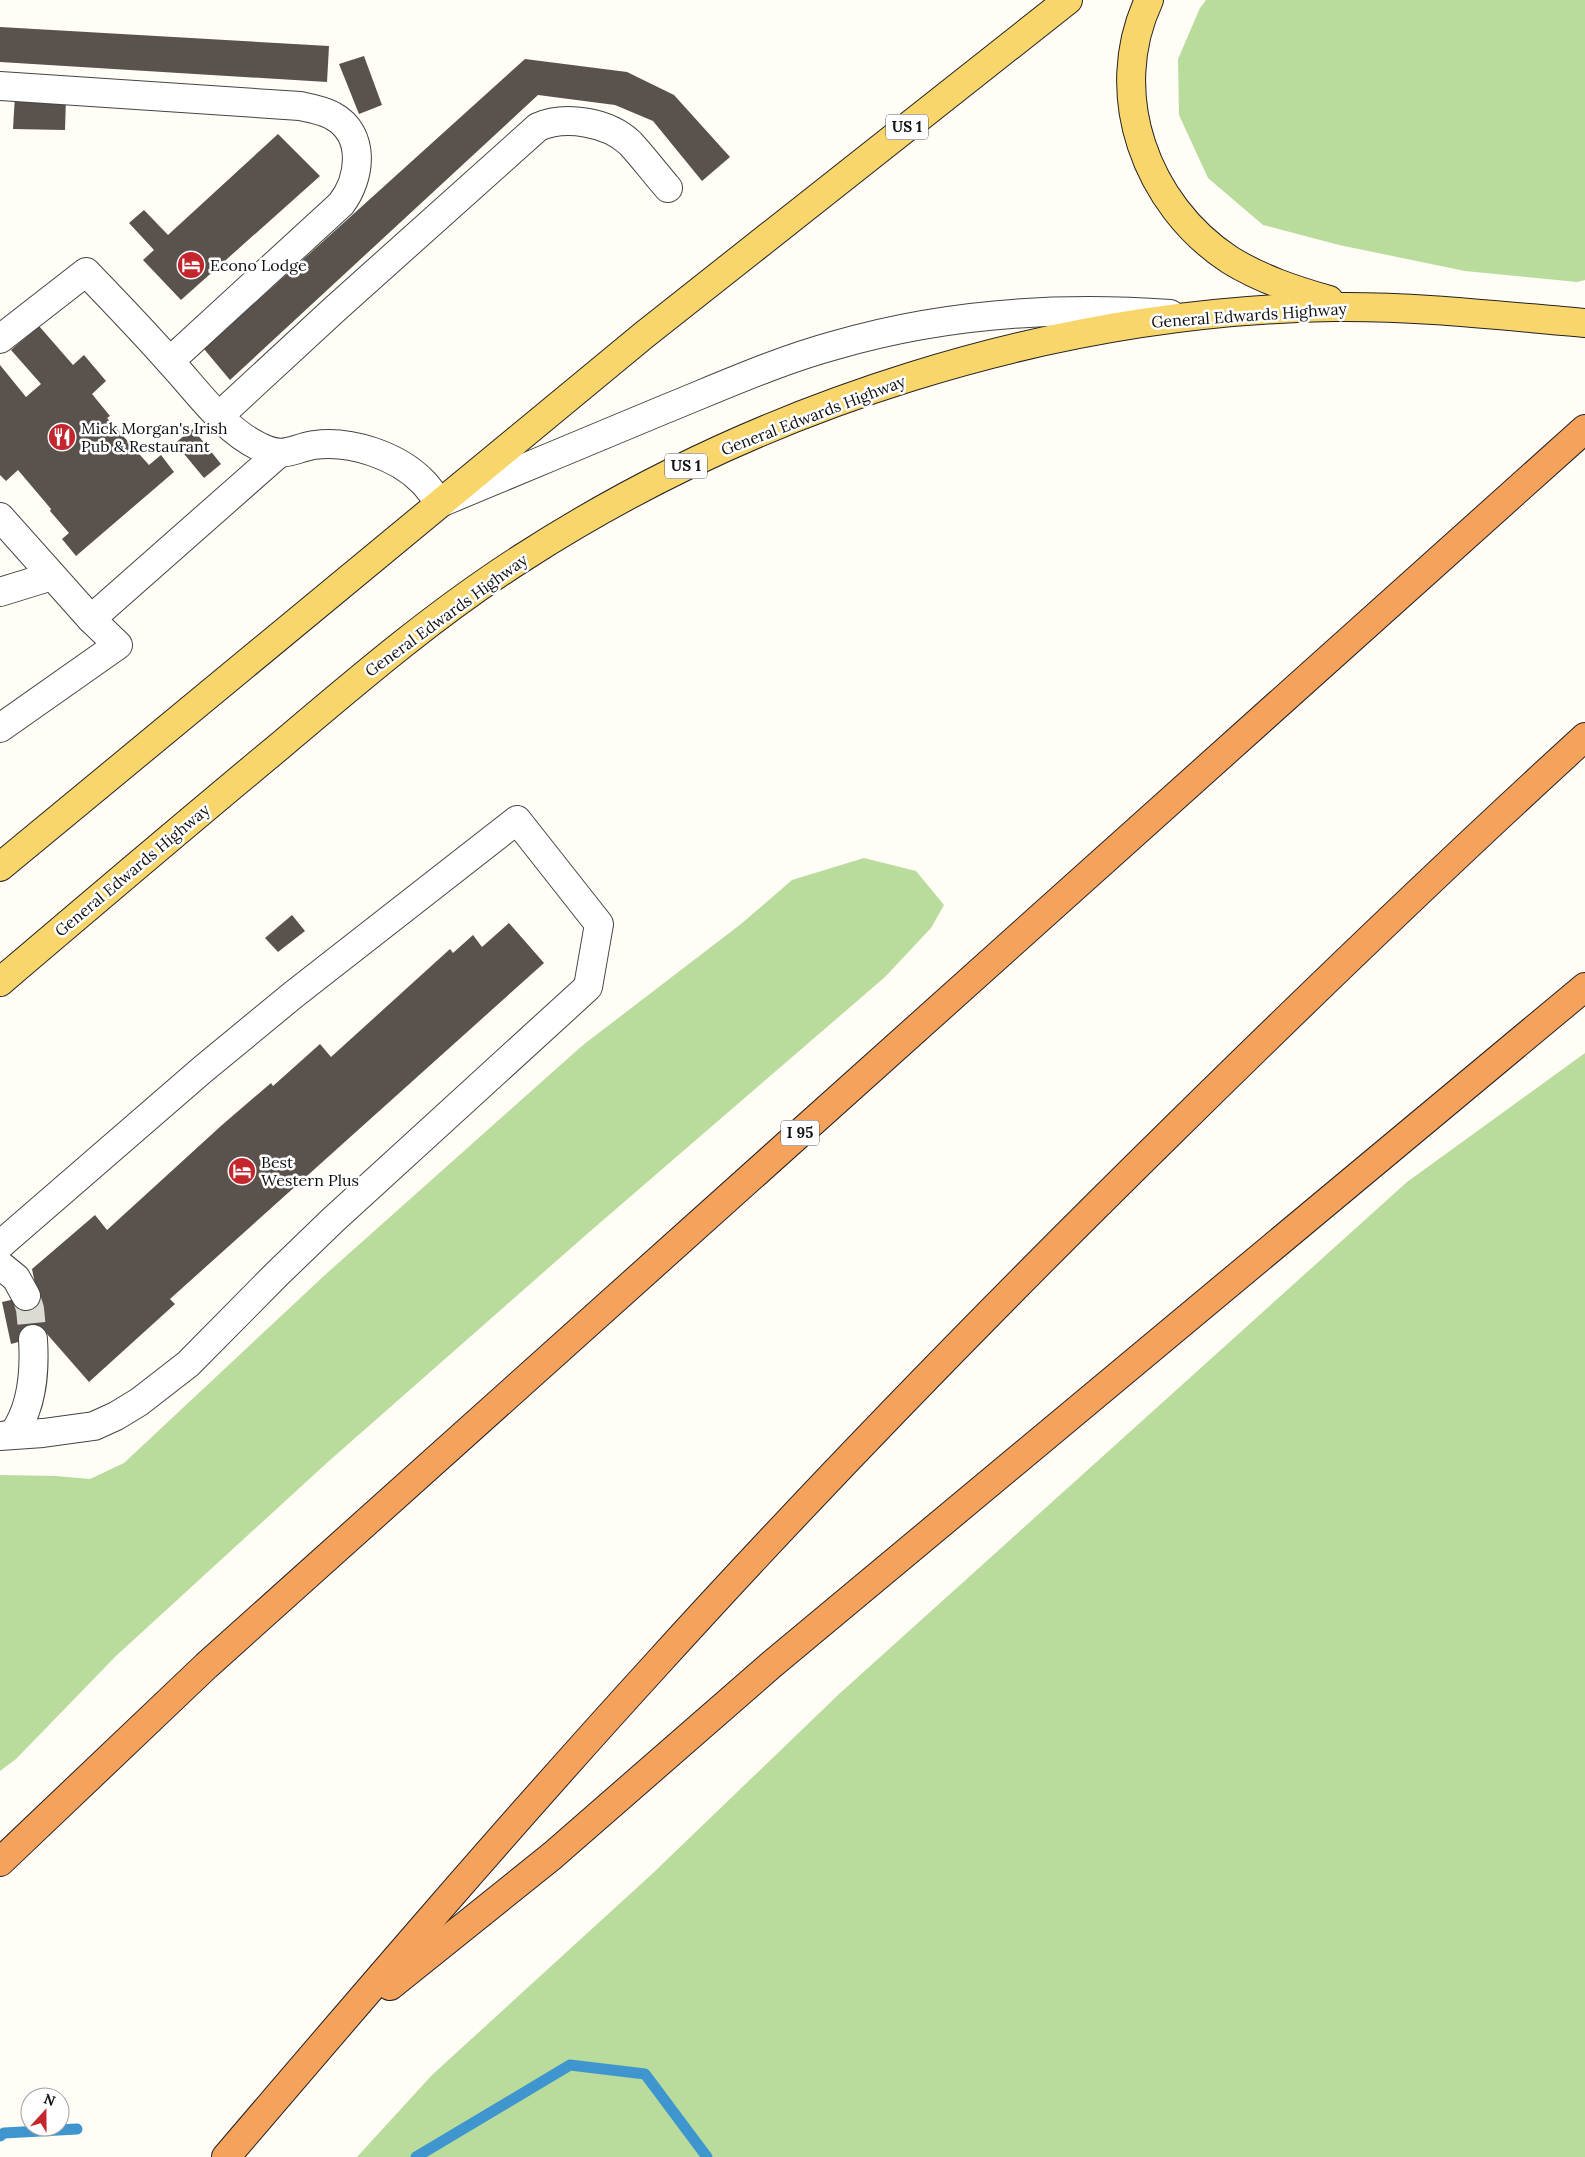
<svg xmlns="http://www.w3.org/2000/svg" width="1585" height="2157" font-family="Lora,serif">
<rect width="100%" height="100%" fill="#fffdf5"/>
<!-- forest -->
<g fill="#b9dc9c">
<path d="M1206 0H1585V280L1577 282 1465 271 1339 245 1263 225 1208 178 1179 115 1178 59 1200 8Z"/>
<path d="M864 858 916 871 944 905 931 928 885 977 587 1234 329 1461 116 1656 16 1759 0 1771V1475L56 1476 90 1479 124 1463 326 1274 583 1045 741 924 792 880Z"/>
<path d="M1585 1053V2157H357L432 2075 652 1874 838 1695 1407 1182Z"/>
</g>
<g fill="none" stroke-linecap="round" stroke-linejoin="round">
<!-- stream -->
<g stroke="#3f96cf" stroke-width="11">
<path d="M0 2136 4 2133 77 2129"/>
<path d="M416 2157 570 2065 645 2074 707 2157"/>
</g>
</g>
<!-- building -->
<g fill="#5a524d">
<path d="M0 27 329 46 327 82 0 62Z"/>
<path d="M364 56 382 105 359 114 339 64Z"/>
<path d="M525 59 627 72 674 95 730 157 702 181 653 121 615 105 538 95 230 380 204 349Z"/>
<path d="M15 95 66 97 65 130 13 129Z"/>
<path d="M278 134 320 176 181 300 143 260 154 250 129 223 144 210 168 235Z"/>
<path d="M39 326 73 365 84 355 106 381 92 394 110 416 107 418 149 465 161 455 174 472 76 556 62 539 69 533 50 511 51 509 18 470 6 481 0 475V365L26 397 41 384 11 350Z"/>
<path d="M193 429 221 464 204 478 175 443Z"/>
<path d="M292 915 305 931 278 952 265 938Z"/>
<path d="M509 923 544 963 170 1299 175 1304 89 1382 47 1334 11 1344 2 1302 37 1294 32 1269 95 1215 107 1230 222 1125 271 1083 273 1086 320 1044 331 1057 450 949 453 953 473 935 482 947Z"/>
</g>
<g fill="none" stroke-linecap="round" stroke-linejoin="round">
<!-- minor-tunnel -->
<path stroke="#dbdad3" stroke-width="28" stroke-dasharray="28 14" stroke-linecap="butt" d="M26 1296 30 1309 33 1339"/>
<defs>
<g id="minor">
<path d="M0 86 300 106C310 108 323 110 333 116 366 134 361 178 341 204L170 361"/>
<path d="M0 339 86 272C115 302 144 332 172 364 198 392 224 430 260 447 284 459 291 449 314 445 351 440 398 456 423 482 429 488 434 496 440 503 514 472 589 441 663 410 720 387 777 361 836 345 946 313 1056 306 1170 314"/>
<path d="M219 416 336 308 538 127C565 115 608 122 630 143 643 157 655 173 668 188"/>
<path d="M0 517 91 619 278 454"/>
<path d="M0 592 52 576"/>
<path d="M0 728 118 645 91 619"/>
<path d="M0 1245 202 1070 293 995 517 820 599 924 588 987 333 1220 277 1274 188 1364 139 1402 116 1416 94 1426 43 1433 0 1436"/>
<path d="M0 1265 16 1278 26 1296"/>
<path d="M7 1435 13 1434C33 1407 35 1371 33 1339"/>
</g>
<g id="major">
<path d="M1149 0C1105 94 1146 205 1230 260 1261 279 1294 290 1329 300"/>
<path d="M0 867 644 335 1068 0"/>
<path d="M0 982C94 902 187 823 281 745 359 679 436 613 522 558 759 405 1052 311 1335 307 1418 306 1502 316 1585 323"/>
</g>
<g id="highway">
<path d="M0 1862 206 1666 1585 429"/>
<path d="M390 1986 552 1856 771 1665 1585 987"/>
<path d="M226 2157C367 1992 509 1826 655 1666 821 1483 994 1306 1170 1133 1306 999 1444 866 1585 737"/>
</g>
</defs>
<!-- minor casing -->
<use href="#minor" stroke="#444" stroke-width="30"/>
<!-- major casing -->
<use href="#major" stroke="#222" stroke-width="30"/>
<!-- highway casing -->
<use href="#highway" stroke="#222" stroke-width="30"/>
<!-- minor -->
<use href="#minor" stroke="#fff" stroke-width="28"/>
<!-- major -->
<use href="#major" stroke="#f9d66b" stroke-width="28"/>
<!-- highway -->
<use href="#highway" stroke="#f5a25d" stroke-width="28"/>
</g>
<!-- icons -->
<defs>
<symbol id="hotel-disc" viewBox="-11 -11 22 22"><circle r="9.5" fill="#c4262e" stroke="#fff"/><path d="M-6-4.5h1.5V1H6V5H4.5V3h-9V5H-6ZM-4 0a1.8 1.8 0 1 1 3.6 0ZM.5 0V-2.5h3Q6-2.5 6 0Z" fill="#fff"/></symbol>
<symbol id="restaurant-disc" viewBox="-11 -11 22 22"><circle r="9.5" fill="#c4262e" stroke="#fff"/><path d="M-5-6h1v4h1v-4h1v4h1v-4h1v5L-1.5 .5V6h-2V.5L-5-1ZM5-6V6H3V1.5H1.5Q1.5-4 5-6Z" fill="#fff"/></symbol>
</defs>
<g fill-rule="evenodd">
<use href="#hotel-disc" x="175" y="249" width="32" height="32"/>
<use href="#restaurant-disc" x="46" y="421" width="32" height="32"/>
<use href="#hotel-disc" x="226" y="1155" width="32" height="32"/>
</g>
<g text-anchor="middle" stroke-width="5" stroke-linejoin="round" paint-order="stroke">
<!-- shield labels -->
<g fill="#fff" stroke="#585858" stroke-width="1">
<rect x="886" y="114.5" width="42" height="25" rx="4"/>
<rect x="665" y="453.5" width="42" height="25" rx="4"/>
<rect x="781" y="1120.5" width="38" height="25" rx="4"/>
</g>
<g font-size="15" font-weight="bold" fill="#111">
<text x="907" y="132">US 1</text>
<text x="686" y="471">US 1</text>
<text x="800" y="1138">I 95</text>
</g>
<!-- poi labels -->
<g font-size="16" fill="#111" stroke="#fff" text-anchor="start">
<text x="210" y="271">Econo Lodge</text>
<text x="81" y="434">Mick Morgan's Irish<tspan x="81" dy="18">Pub &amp; Restaurant</tspan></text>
<text x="261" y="1168">Best<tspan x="261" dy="18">Western Plus</tspan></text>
</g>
<!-- street labels -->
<g font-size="16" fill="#111" stroke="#fff">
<text transform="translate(1249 315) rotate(-4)" y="6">General Edwards Highway</text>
<text transform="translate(813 415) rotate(-21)" y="6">General Edwards Highway</text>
<text transform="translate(446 615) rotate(-36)" y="6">General Edwards Highway</text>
<text transform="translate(132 870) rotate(-40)" y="6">General Edwards Highway</text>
</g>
</g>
<!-- north arrow -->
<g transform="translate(45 2112) rotate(21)"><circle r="24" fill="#ffffff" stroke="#a0a0a0"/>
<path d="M0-4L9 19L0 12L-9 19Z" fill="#c4262e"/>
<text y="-8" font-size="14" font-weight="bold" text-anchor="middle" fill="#111111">N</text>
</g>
</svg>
